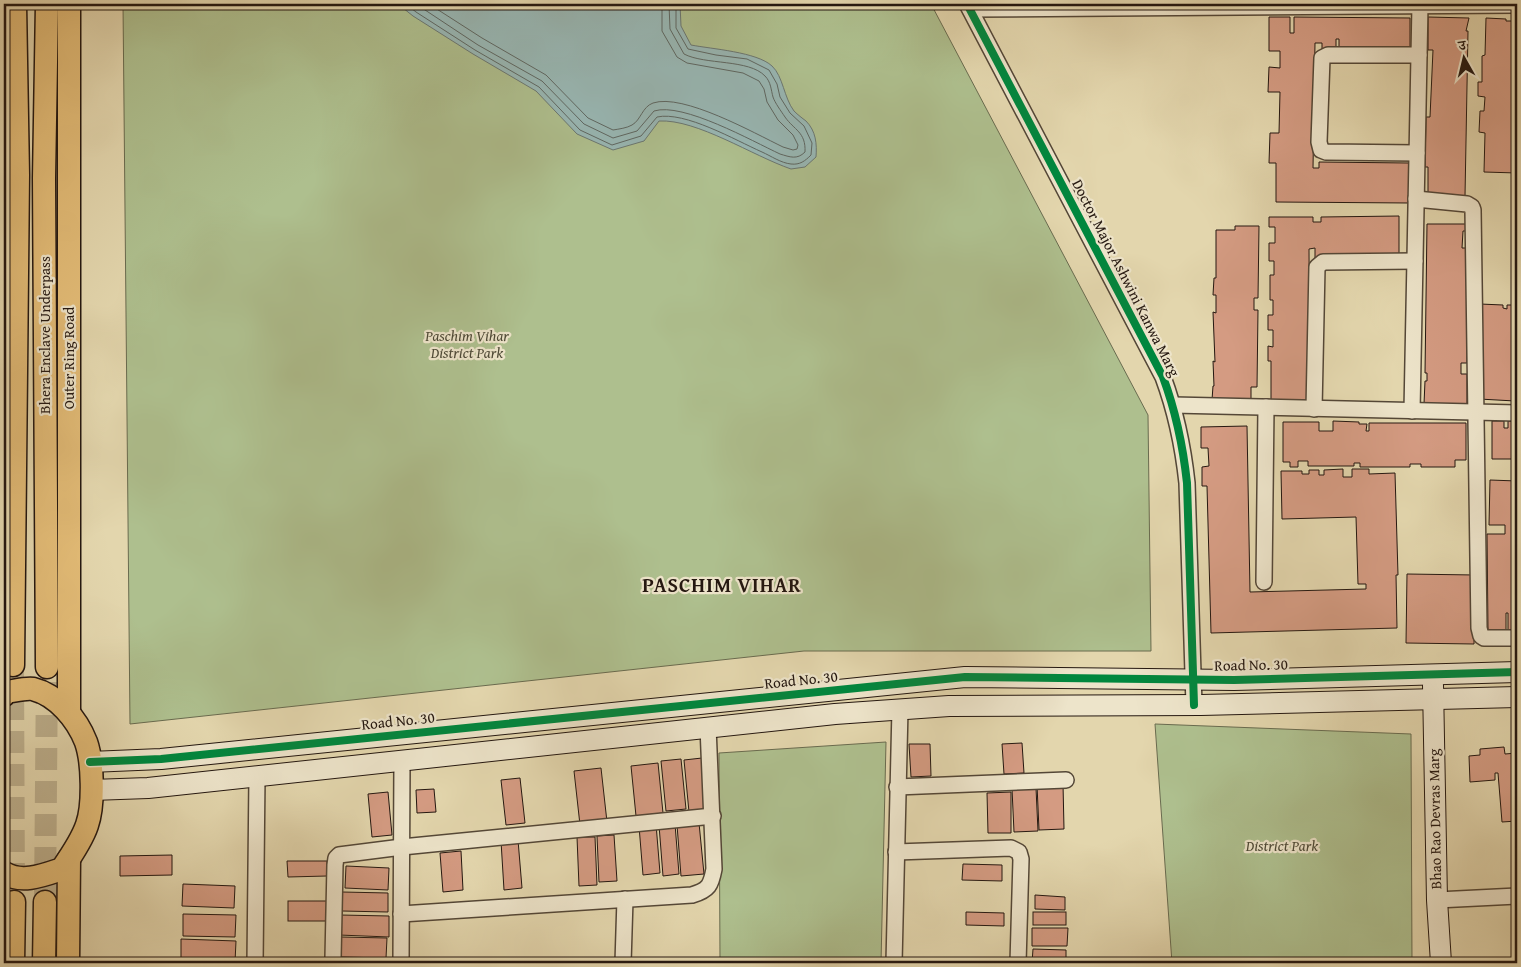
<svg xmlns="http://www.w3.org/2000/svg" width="1521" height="967" font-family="'Gentium Book Plus','Noto Serif Devanagari',serif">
<rect width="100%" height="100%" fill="#e3d6ad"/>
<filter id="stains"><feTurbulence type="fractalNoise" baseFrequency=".004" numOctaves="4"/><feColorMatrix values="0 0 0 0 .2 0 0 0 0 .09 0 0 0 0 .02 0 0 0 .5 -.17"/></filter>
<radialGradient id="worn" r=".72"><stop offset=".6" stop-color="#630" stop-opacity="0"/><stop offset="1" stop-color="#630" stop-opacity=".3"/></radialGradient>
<!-- green -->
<g fill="#aebf8e" stroke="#696b4f">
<path d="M123 4H931L1148 415 1151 651H804L130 724Z"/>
<path d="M1155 724 1411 734 1412 963H1172Z"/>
<path d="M886 742 881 963H720L719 753Z"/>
</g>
<!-- water -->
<path fill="#98b7b4" stroke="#6a7772" d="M398 4H680L681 26 691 45C712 49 757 52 772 66 783 76 784 98 794 111 798 115 802 118 806 121 816 131 817 144 816 157L805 167 791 169C753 156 697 119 659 121L644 141 613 150 577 134 536 91 473 54 413 16Z"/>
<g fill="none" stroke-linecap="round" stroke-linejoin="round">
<!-- shore -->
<g stroke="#5e6762" stroke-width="1">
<path d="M406 4 416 12 475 50 539 87 580 130 612 145 641 136 657 117C685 111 735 140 762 152 771 156 781 163 791 164 800 165 805 161 811 155L812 143 804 126 790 113 780 97 777 84 769 70 747 59 716 55 688 49 676 28V4"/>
<path d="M416 4 478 45 542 81 584 124 613 138 637 131 654 111C683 102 752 141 780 154 790 157 797 160 805 152 806 132 794 130 785 117 781 111 775 103 773 97 771 90 771 82 765 76 749 59 705 65 684 54L670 29 669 4"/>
<path d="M429 4 482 38 546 75 588 118 613 130C619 129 627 128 632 125 641 120 642 107 653 103 683 93 754 133 783 147L793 150 797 149 798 145 793 135 778 120 767 102 764 89 759 81 743 73 687 63 677 57 662 31V4"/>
</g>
</g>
<!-- building -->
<g fill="#d49b82" stroke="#241710">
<path d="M1269 17H1290V33H1294V17L1410 18V52H1339V39H1336V52H1322V43H1315L1313 168H1319V162L1409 163V203L1276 202V163H1269L1270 133H1279L1280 92H1268L1269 67 1280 68V51H1269Z"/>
<path d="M1428 17 1469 18 1466 31H1468L1465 196 1428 195V167H1425L1426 117H1430L1433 50H1428Z"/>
<path d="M1486 18 1506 19V21H1517V173L1484 172 1485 133 1479 132 1480 111H1484L1485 97 1478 96V82H1482V56L1485 55Z"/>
<path d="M1399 216V258L1315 259V248L1309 249 1310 401 1271 402V361H1268V346L1273 347V330H1268V315H1273V300H1270V275H1274V261H1269V243H1275V227H1269V217H1313V222H1321V217Z"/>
<path d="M1427 224H1467V231H1463L1462 248H1469L1467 363H1461V374H1467V404H1424L1425 381H1427V373H1425Z"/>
<path d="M1235 226H1259L1258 298H1254V310H1258L1257 387H1251V400H1212L1213 386H1214L1213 361 1215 362 1213 312 1216 313V295H1213L1214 278H1216V230H1235Z"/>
<path d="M1480 304 1503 305V308L1507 309V305H1515V309H1517L1515 401 1479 399 1482 309H1480Z"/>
<path d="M1333 421 1359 422V424H1367L1366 431H1369V423H1466V460H1455V467H1421V464H1410V467H1360V463H1354V466H1308V461H1298V467H1290V462H1283V422H1319V431H1333Z"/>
<path d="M1492 421H1504V428H1508V421H1517V459H1492Z"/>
<path d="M1247 426 1250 592 1366 589V584H1358L1356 517 1282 519 1281 471H1302V474H1309V470H1319V475H1324V470L1343 469V477H1352V469H1369V474L1395 473 1398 575H1396L1397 628 1211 633 1207 486H1202V467L1209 466 1208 448H1201V427Z"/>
<path d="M1490 480 1517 481V587H1516L1515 595H1517V631H1508V613H1506V632L1488 631 1487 534H1505V525H1489Z"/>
<path d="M1407 574 1475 575 1474 644 1406 643Z"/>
<path d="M1022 743 1024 773 1004 774 1002 744Z"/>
<path d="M909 744H930L931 776 911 777Z"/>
<path d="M1504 747 1505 754 1517 753V821L1502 822 1498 773H1495V780L1470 782 1469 756 1480 755V749Z"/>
<path d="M702 758 708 810 689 812 684 760Z"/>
<path d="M681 759 686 809 666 811 661 761Z"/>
<path d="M658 763 663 813 636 816 631 766Z"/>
<path d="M601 768 607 822 580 825 574 771Z"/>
<path d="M520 778 525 823 506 825 501 780Z"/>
<path d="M1063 784 1064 829 1039 830 1037 785Z"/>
<path d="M1036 788 1038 831 1014 832 1012 789Z"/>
<path d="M434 789 436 812 417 813 416 790Z"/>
<path d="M388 792 392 835 372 837 368 794Z"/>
<path d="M1011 792V833H988L987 793Z"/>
<path d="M699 823 704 874 681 876 677 825Z"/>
<path d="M656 824 660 873 643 875 639 826Z"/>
<path d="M675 824 679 874 663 876 659 825Z"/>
<path d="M614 835 617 881 599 882 597 836Z"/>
<path d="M577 837H595L597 885 579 886Z"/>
<path d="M518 840 522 888 504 890 501 841Z"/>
<path d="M461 851 463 890 443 892 440 853Z"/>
<path d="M172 855V875L120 876V856Z"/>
<path d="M287 861H327V876L288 877Z"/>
<path d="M963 864 1002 865V881L962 880Z"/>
<path d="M346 866 389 868 388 890 345 888Z"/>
<path d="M183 884 235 886 234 908 182 906Z"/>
<path d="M342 892 388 893V912L342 911Z"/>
<path d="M1035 895 1065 897V910L1035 909Z"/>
<rect x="288" y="901" width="42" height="20"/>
<path d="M966 912 1004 913V926L966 925Z"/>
<rect x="1033" y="912" width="33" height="13"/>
<path d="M183 914 236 915 235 937 183 936Z"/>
<path d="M340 915 389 916V937L339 935Z"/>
<path d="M1032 928H1068L1067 946H1032Z"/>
<path d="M341 937 387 938 386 958 341 957Z"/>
<path d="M181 939 236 941 235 962 181 960Z"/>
<path d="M1033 949 1066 950V963H1032Z"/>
</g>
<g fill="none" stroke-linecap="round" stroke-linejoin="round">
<!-- primary-tunnel -->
<g stroke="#bdb08e" stroke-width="22" stroke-dasharray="22 11" stroke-linecap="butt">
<path d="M13 665 14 902"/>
<path d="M45 902 47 667"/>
</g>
<defs>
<g id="street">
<path d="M967 4 1163 377C1176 412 1183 446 1187 483L1194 705"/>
<path d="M970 9 1517 5"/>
<path d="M1417 153 1326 152 1321 150 1319 142 1322 58 1328 55H1419"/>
<path d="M1416 199 1467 204 1472 207 1473 210 1479 628 1481 636 1484 638H1517"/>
<path d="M1173 405 1517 413"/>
<path d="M1314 409 1317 267 1323 262 1415 261"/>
<path d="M1412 411 1420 5"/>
<path d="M1264 582 1266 407"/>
<path d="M897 787 1066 780"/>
<path d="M896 852 1011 848 1019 852 1021 859 1018 963"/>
<path d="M1437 900 1517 896"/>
<path d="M401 914 692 895C709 890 711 885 714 869L708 727"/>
<path d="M333 958 335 865 336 858 339 855 402 847 713 816"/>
<path d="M255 963 257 776"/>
<path d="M401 963 402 761"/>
<path d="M623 963 625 899"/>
<path d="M894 963 900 709"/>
</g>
<g id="secondary">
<path d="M1433 685 1437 900 1441 963"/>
<path d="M90 762 161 759 965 677 1234 680 1517 672"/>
<path d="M92 790 148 788 835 714 949 706 1201 705 1517 697"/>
</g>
<g id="primary">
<path d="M47 4 44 178 47 667"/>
<path d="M13 665 18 175 15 4"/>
<path d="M4 695 6 692C14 691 25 688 33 689 57 695 77 719 86 742 93 762 94 805 87 825 82 840 71 856 62 869 44 875 22 884 4 873"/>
<path d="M69 713V4"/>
<path d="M13 963 14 902"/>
<path d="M44 963 45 902"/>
<path d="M68 963 69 859"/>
</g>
</defs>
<!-- street casing -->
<use href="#street" stroke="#544737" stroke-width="18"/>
<!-- secondary casing -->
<use href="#secondary" stroke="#241710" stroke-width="22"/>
<!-- primary casing -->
<use href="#primary" stroke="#241710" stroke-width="25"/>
<!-- street -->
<use href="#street" stroke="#ede4ca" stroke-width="15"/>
<!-- secondary -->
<use href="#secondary" stroke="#ede4ca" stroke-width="20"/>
<!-- primary -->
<use href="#primary" stroke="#e2bb76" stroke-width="22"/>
<defs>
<g id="cycleway">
<path d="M967 4 1163 377C1176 412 1183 446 1187 483L1194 705"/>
<path d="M90 762 161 759 965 677 1234 680 1517 672"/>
</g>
</defs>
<!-- cycleway casing -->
<use href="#cycleway" stroke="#ede4ca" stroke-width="11"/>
<!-- cycleway -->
<use href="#cycleway" stroke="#00873e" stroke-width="8"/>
</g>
<g text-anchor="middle" stroke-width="4.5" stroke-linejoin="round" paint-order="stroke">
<!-- street labels -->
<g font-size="15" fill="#241710" stroke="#ede4ca">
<text transform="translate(1126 278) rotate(63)" y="5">Doctor Major Ashwini Kanwa Marg</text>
<text transform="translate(45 335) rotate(-90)" y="5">Bhera Enclave Underpass</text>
<text transform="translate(69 358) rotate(-90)" y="5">Outer Ring Road</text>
<text transform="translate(1251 665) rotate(-1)" y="5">Road No. 30</text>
<text transform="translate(801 680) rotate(-6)" y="5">Road No. 30</text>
<text transform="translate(398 721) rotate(-6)" y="5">Road No. 30</text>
<text transform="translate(1435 819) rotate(-91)" y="5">Bhao Rao Devras Marg</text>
</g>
<!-- park labels -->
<g font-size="15" font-style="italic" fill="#4d4936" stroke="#ede4ca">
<text x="467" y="341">Paschim Vihar<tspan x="467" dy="17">District Park</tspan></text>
<text x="1282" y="851">District Park</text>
</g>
<!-- district labels -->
<g font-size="20" font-weight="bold" letter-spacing="1" fill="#241710" stroke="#ede4ca">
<text x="722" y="592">PASCHIM VIHAR</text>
</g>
</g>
<!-- margin -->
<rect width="1521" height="967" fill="none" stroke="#e3d6ad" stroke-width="20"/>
<rect x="5" y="5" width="1511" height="957" fill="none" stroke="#241710" stroke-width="2.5"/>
<rect x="10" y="10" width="1501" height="947" fill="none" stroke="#241710"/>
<!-- north arrow -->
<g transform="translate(1464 58) rotate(352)" stroke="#ede4ca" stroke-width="4" paint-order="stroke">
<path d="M0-4L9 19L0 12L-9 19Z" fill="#241710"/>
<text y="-8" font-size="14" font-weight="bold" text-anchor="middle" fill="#241710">उ</text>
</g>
<rect width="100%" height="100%" filter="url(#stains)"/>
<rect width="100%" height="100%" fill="url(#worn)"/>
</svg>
